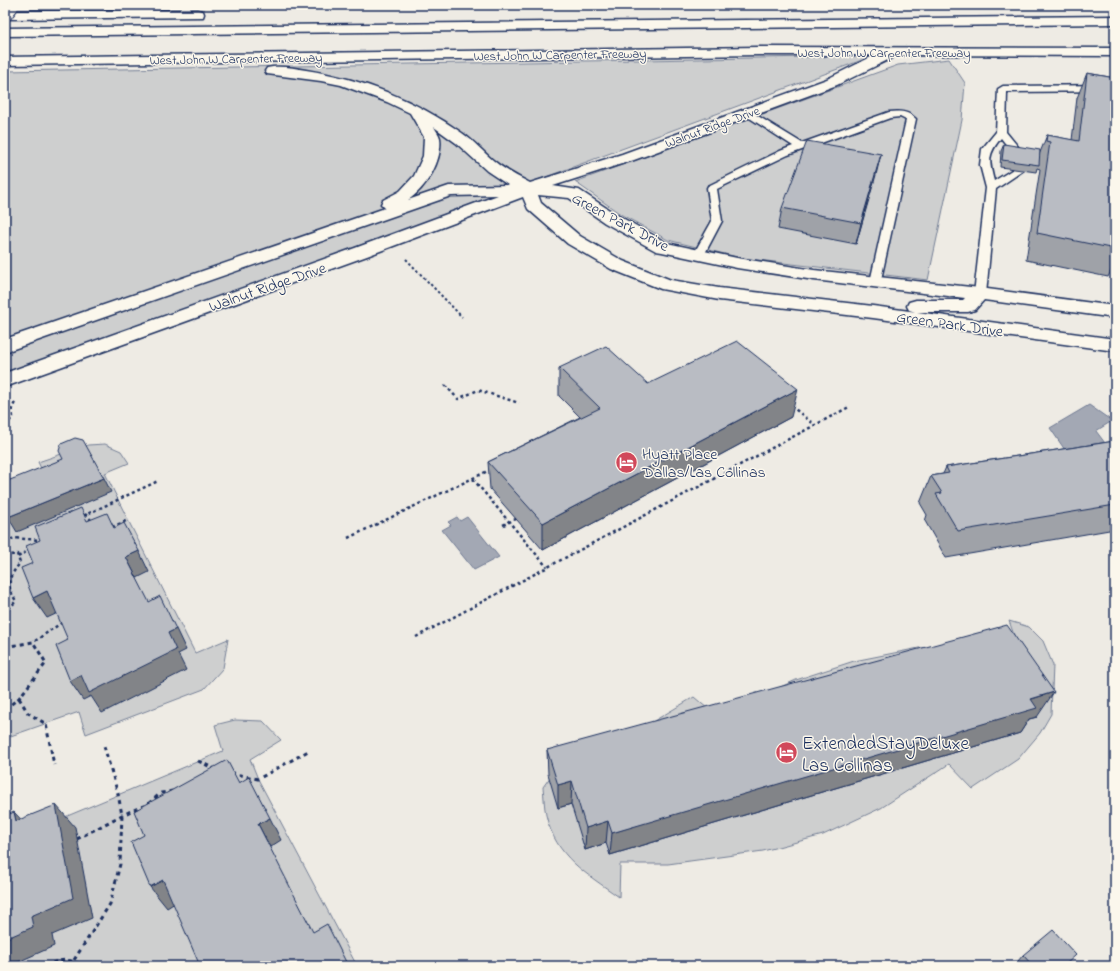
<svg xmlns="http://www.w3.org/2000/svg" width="1120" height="971" font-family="'Indie Flower',sans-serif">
<rect width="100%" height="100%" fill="#eeebe4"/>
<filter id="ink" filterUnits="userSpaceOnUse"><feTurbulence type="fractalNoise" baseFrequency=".025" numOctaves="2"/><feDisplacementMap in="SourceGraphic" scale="8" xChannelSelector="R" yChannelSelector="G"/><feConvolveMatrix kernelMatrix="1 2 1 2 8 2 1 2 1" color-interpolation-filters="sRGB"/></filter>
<g filter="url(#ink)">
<!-- green -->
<g fill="#cecfcf" stroke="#747f96">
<path d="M873 56 5 377V71Z"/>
<path d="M949 59 965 83 962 120 928 280 741 258 668 240 622 215 575 182 898 65Z"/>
<path d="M105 444 121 451 129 463 105 473 128 520 195 653 228 639 223 668 204 689 86 734 79 712 5 738V494L45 477 38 462 88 445Z"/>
<path d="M1009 621 1029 627 1043 641 1053 665 1051 714 1040 733 1018 759 973 789 949 764 881 808 823 835 763 851 668 864H620L619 897C586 873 556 858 546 815 544 806 544 796 543 787L556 769 612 746 694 697 722 721 756 698 796 680 854 661 919 648 1018 646Z"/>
<path d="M235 720 263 721 281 740 250 759 258 779 357 966H5V842L223 751 215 725Z"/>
</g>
<!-- water -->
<g fill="#a3a8b4" stroke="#6d7892">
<path d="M1089 405 1112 421 1096 431 1105 443 1065 450 1050 428Z"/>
<path d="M457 517 460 521 467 517 499 557 474 570 442 530 451 525 448 522Z"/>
</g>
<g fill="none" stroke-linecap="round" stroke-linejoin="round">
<defs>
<g id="lane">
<path d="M1115 85V91L1007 92 1006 132 1024 154 1019 157 1015 156 1001 138C987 155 989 161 994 181L1015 168H1023L1024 170 996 189 986 294 984 297H976L974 294 986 188 980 165 982 149 996 132 998 89 1003 86Z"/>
<path d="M748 110 802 143 889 112C900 111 908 111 916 119L880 284H872L870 282 906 120 900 117 890 118 788 155 717 189 722 221 703 257H695L693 255 712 221 707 188 708 186 780 151 793 146 745 115 743 113 745 111Z"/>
</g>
<path id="secondary" d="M759 47 1115 48V56L894 55 892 58 837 85 634 160 553 186 579 190 617 215 667 243 737 258 814 270 980 288 1115 306V318L984 300 975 310 968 312H916L909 310 907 306 909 302 916 300H963L965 298 814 280 737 268 662 252 656 251 605 223 569 198 538 195 541 203 580 236 623 261 671 280 719 288 873 306 1115 339V351L873 318 719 300 661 289 611 269 568 244 528 209 523 197 367 256 5 387V373L355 248 498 195 451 196 5 352V339L385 208 381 204 383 200 400 191 414 176 423 156 424 137 410 113 387 102 341 85 321 81 267 74 265 71 267 68C279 65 294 68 306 70 363 79 415 100 462 133 474 141 483 152 494 161 505 170 517 176 530 183L622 154 827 79 875 55H759L5 65V57ZM434 127 456 143 487 171 508 185 449 186 408 200C426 189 443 160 440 138 439 134 436 130 434 127Z"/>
<g id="highway">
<path d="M198 10 203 11 204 14 203 17 5 19V11Z"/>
<path d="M1115 16V24L5 36V28Z"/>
</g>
</defs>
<!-- lane casing -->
<use href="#lane" stroke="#1b2f5e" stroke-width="3"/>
<!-- secondary casing -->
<use href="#secondary" stroke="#1b2f5e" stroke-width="3"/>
<!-- highway casing -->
<use href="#highway" stroke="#1b2f5e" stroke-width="3"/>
<!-- path-far2 -->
<path stroke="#1b2f5e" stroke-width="2" stroke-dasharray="2.5 2.5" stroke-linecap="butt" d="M406 259 462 317"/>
<!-- path-far1 -->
<g stroke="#1b2f5e" stroke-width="2.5" stroke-dasharray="3 3" stroke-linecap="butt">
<path d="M445 385 458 399 478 390 519 403"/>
<path d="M791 406 815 425"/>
<path d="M5 426 13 417 12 409 15 402"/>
<path d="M5 474 9 483"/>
<path d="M473 479 547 567"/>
<path d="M85 514 92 521"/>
<path d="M83 516 158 481"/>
<path d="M503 525 516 519"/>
<path d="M112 527 128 520"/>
<path d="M348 538 492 469"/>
<path d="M5 542 14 538 39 540 40 543"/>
<path d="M5 556 17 554 20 563C8 579 5 583 16 601L5 613"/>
<path d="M18 557 31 549"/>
<path d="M416 637 849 407"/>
<path d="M35 641 64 621"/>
</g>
<!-- path -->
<g stroke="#1b2f5e" stroke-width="3" stroke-dasharray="4 4" stroke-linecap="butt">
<path d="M5 647 33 642 36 640"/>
<path d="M19 698 28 713 46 724 54 765"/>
<path d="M5 709 19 698 46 663 33 642"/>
<path d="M198 761 215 769"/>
<path d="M231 773 258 779 310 750"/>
<path d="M77 839 122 815 148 804 161 793 173 791"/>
<path d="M74 960 110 904 120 864 122 815 118 794 104 746"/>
<path d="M45 966C59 960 69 957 82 966"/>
</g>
<!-- lane -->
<use href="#lane" fill="#fbf7ec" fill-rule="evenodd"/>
<!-- secondary -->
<use href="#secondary" fill="#fbf7ec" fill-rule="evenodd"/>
<!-- highway -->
<use href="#highway" fill="#fbf7ec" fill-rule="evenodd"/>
<defs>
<path id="secondary-bridge" d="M5 14 12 5"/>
</defs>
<!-- secondary-bridge casing -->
<use href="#secondary-bridge" stroke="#1b2f5e" stroke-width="16" stroke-linecap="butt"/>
<!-- secondary-bridge -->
<use href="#secondary-bridge" stroke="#fbf7ec" stroke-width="14"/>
</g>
<!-- wall -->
<g fill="#9fa2a8" stroke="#1b2f5e">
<path d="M1087 73 1115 78V263L1108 277 1026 260 1040 169 1037 168 1036 172 1000 167 1001 151 1004 144 1039 155 1047 135 1072 140 1077 98Z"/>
<path d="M881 154 856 244 778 229 782 208Z"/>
<path d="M559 368 648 384 791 417 543 550 490 489 488 462 580 417 559 396Z"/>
<path d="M1115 441V529L946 558 925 521 927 515 920 503 931 476 943 474 946 467Z"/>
<path d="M1037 717 1029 719 1020 733 610 855 606 843 585 850 571 804 558 808 548 774 547 750Z"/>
<path d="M1023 955 1064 966H1023L1018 961Z"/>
</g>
<!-- shaded-wall -->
<g fill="#828488" stroke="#1b2f5e">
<path d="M881 154 876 175 856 244 861 223Z"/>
<path d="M798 389 791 417 543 550V523Z"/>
<path d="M104 478 111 492 17 532 8 517Z"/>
<path d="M139 551 149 572 137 578 126 557Z"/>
<path d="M47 591 60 612 47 618 33 598Z"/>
<path d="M176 629 186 650 178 654 186 670 102 713 91 696 83 700 70 681Z"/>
<path d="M1054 692 1037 717 1029 719 1020 733 610 855 612 833Z"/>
<path d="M572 781 571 804 558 808V785Z"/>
<path d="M56 805 75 827 92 918 52 935 54 946 9 966H5V939L31 916Z"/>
<path d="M14 812 35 834 16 821Z"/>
<path d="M270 818 281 840 270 847 258 824Z"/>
<path d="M608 821 606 843 585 850 586 828Z"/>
<path d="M163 880 178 901 167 908 150 887Z"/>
</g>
<!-- building -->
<g fill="#b9bcc3" stroke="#1b2f5e">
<path d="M1087 73 1115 78V249L1037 233 1050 142 1046 141 1047 135 1079 141Z"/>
<path d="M807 141 881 154 861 223 782 208Z"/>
<path d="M1004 144 1040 150 1039 165 1002 160Z"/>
<path d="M737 341 798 389 543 523 488 462 600 408 559 368 606 346 648 384Z"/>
<path d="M75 438 83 440 104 478 8 517 5 510V482L63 459 59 451 61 444Z"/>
<path d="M1115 441V505L958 531 936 494 942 493 931 476 949 473 946 467Z"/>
<path d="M81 508 87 521 107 513 114 528 124 523 139 551 126 557 149 602 160 596 176 629 168 633 176 650 89 693 81 675 70 681 56 646 68 640 47 591 33 598 21 568 33 563 26 546 40 540 35 527Z"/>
<path d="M1007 625 1054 692 1031 699 1037 708 612 833 608 821 586 828 572 781 558 785 547 750Z"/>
<path d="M227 760 239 783 249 777 270 818 258 824 313 932 327 924 348 966H200L163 880 150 887 131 842 144 835 134 811Z"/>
<path d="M56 805 73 898 31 916 33 927 5 939V816L14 812 16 821Z"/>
<path d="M1053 930 1076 955 1064 966H1033L1023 955Z"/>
</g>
</g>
<!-- icons -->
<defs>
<symbol id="hotel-disc" viewBox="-11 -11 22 22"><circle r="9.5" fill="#d1495b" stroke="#fbf7ec"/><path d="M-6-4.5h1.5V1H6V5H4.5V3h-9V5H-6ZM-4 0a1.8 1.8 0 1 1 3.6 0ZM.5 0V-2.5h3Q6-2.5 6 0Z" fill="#fff"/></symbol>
</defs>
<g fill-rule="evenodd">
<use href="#hotel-disc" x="614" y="450" width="25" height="25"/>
<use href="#hotel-disc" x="774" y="740" width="25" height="25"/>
</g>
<g text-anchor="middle" stroke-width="3" stroke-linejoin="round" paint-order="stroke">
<!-- far-street labels -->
<g font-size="13" fill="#1b2f5e" stroke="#fbf7ec">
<text x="884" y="57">West John W Carpenter Freeway</text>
<text transform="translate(560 54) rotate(-1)" y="5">West John W Carpenter Freeway</text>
<text transform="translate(236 58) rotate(-1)" y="5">West John W Carpenter Freeway</text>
<text transform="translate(712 126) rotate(-20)" y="5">Walnut Ridge Drive</text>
</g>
<!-- street labels -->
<g font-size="16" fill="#1b2f5e" stroke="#fbf7ec">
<text transform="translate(621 221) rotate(28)" y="6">Green Park Drive</text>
<text transform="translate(267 286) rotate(-19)" y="6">Walnut Ridge Drive</text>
<text transform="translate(950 323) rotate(8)" y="6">Green Park Drive</text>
</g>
<!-- poi labels -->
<g font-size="16" fill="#1b2f5e" stroke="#fbf7ec" text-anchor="start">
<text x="642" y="459">Hyatt Place<tspan x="642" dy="18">Dallas/Las Collinas</tspan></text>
</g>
<!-- near-poi labels -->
<g font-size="19" fill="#1b2f5e" stroke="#fbf7ec" text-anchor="start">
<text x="802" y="749">ExtendedStayDeluxe<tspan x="802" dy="22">Las Collinas</tspan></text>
</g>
</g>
<!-- margin -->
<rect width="1120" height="971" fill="none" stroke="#fbf7ec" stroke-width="20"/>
<rect x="10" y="10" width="1100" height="951" fill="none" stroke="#1b2f5e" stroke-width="1.5" filter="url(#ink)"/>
</svg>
